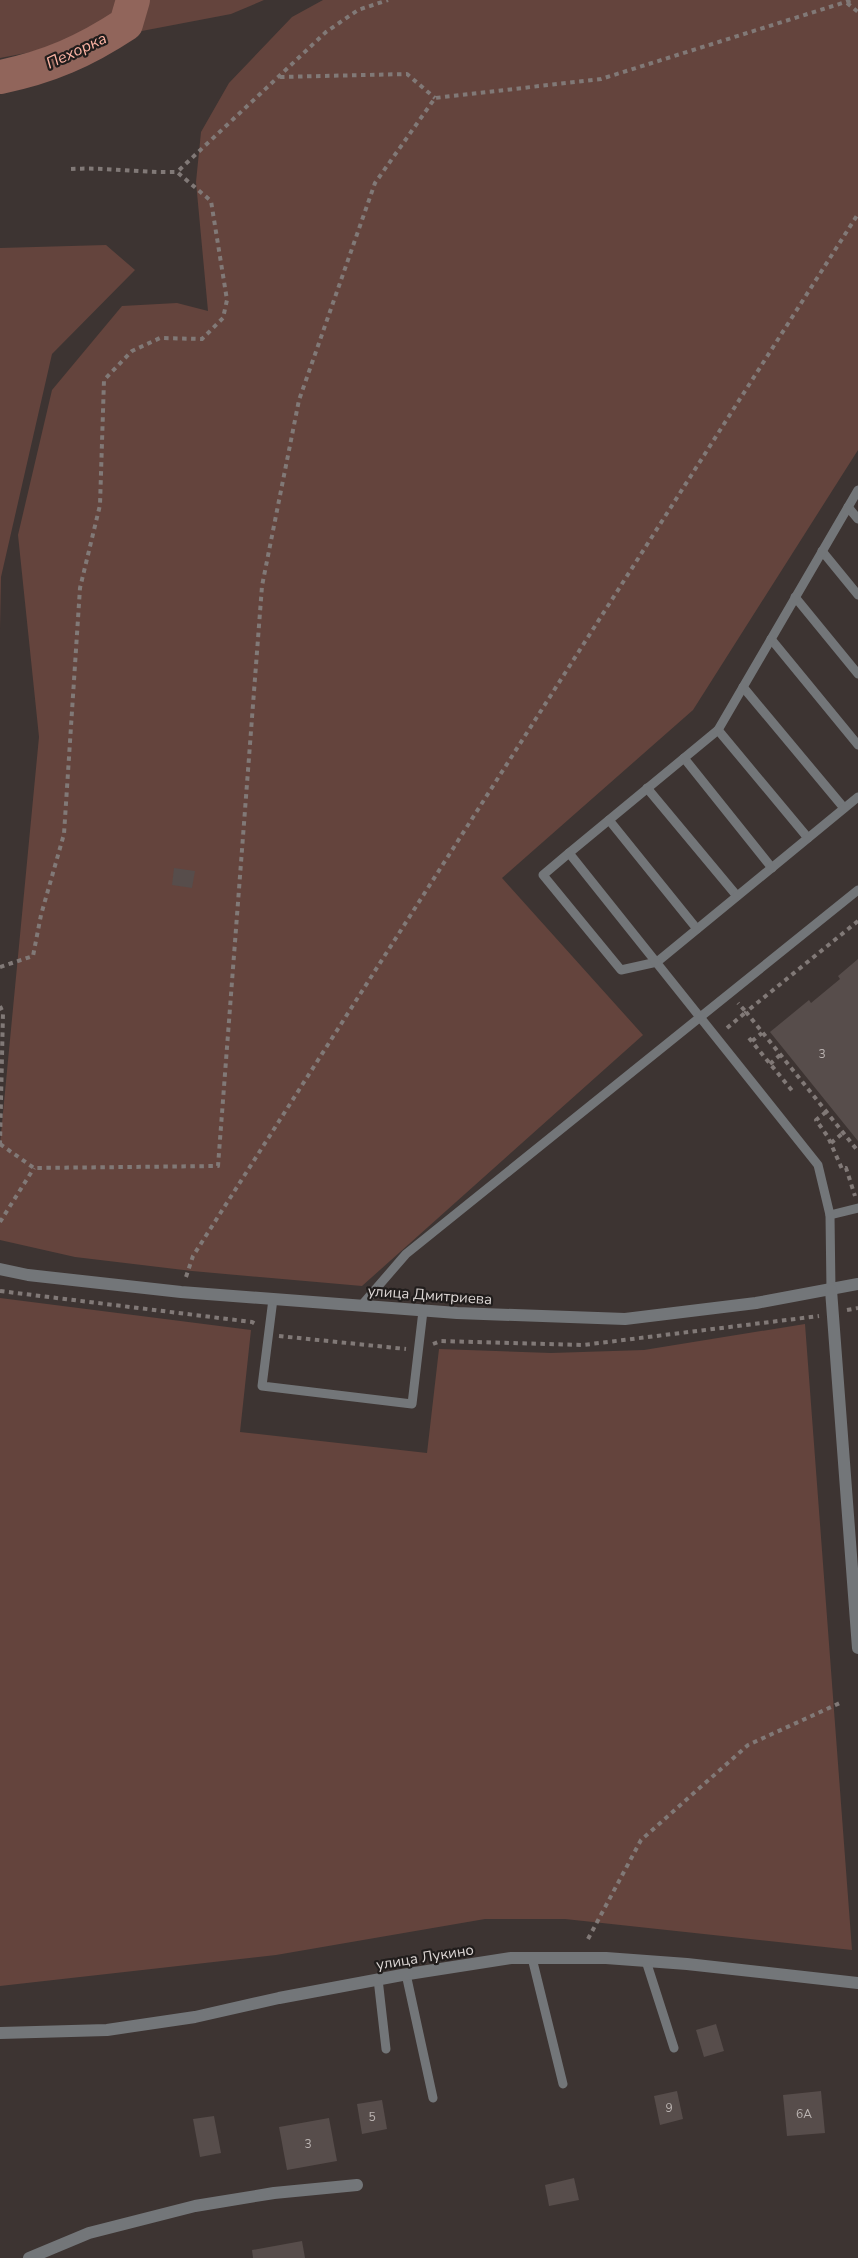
<svg xmlns="http://www.w3.org/2000/svg" width="858" height="2258" font-family="'Nunito Sans',sans-serif">
<rect width="100%" height="100%" fill="#3d3432"/>
<!-- green -->
<g fill="#64443d">
<path d="M0 0H264L231 14 0 58Z"/>
<path d="M323 0H858V450L693 710 502 878 643 1035 362 1286 192 1271 75 1257 0 1240V1144L39 737 18 535 52 390 122 306 177 303 208 311 196 182 201 132 229 83 292 17Z"/>
<path d="M106 245 135 270 52 354 1 577 0 629V248Z"/>
<path d="M0 1298 251 1330 240 1432 427 1453 439 1349 551 1353 644 1350 805 1324 852 1950 565 1919H485L276 1955 0 1986Z"/>
</g>
<g fill="none" stroke-linecap="round" stroke-linejoin="round">
<!-- river -->
<path stroke="#91655b" stroke-width="34" d="M0 77C49 67 85 51 126 24L133 0"/>
</g>
<!-- building -->
<g fill="#574d4b">
<path d="M174 868 195 871 192 888 172 885Z"/>
<path d="M858 959V1141L770 1032 809 1000 811 1003 840 979 838 976Z"/>
<path d="M716 2024 724 2051 704 2057 696 2030Z"/>
<path d="M677 2091 683 2119 660 2125 654 2096Z"/>
<path d="M821 2091 825 2133 787 2136 783 2095Z"/>
<path d="M382 2100 387 2129 362 2134 357 2104Z"/>
<path d="M214 2116 221 2153 200 2157 193 2119Z"/>
<path d="M329 2118 337 2161 287 2170 279 2127Z"/>
<path d="M574 2178 579 2200 549 2206 545 2185Z"/>
<path d="M302 2241 305 2258H253L252 2250Z"/>
</g>
<g fill="none" stroke-linecap="round" stroke-linejoin="round">
<!-- path -->
<g stroke="#817977" stroke-width="4" stroke-dasharray="4.5 4.5" stroke-linecap="butt">
<path d="M847 3 858 12"/>
<path d="M280 77 407 74 435 98"/>
<path d="M71 169C106 167 141 173 177 172"/>
<path d="M858 921 746 1012 858 1151"/>
<path d="M0 967 33 956 41 915 64 834 80 588 100 505 104 380 132 351 160 338 202 339 223 318 227 300 211 201 177 172 326 32 358 10 388 0"/>
<path d="M0 1006 3 1013 0 1144"/>
<path d="M727 1028 746 1012 738 1003"/>
<path d="M749 1038 794 1093"/>
<path d="M752 1041 762 1033"/>
<path d="M770 1064 780 1055"/>
<path d="M826 1112 816 1120 828 1137 842 1169 846 1168 855 1196"/>
<path d="M831 1143 843 1133"/>
<path d="M0 1144 34 1168 218 1166 262 586 299 400 375 183 435 98 601 79 852 0"/>
<path d="M0 1222 34 1168"/>
<path d="M186 1277 193 1256 858 214"/>
<path d="M0 1291 252 1322 257 1325"/>
<path d="M847 1310 858 1308"/>
<path d="M279 1336 406 1349"/>
<path d="M433 1344 441 1341 583 1345 819 1316"/>
<path d="M588 1939 641 1840 748 1745 842 1702"/>
</g>
<!-- lane -->
<g stroke="#737679" stroke-width="9">
<path d="M848 507 858 519"/>
<path d="M822 551 858 595"/>
<path d="M795 597 858 674"/>
<path d="M771 639 858 745"/>
<path d="M743 687 844 808"/>
<path d="M718 730 808 838"/>
<path d="M684 758 772 868"/>
<path d="M647 788 737 896"/>
<path d="M609 820 697 929"/>
<path d="M569 853 543 875 621 970 657 962 858 797"/>
<path d="M830 1215 858 1208"/>
<path d="M831 1290 830 1215 818 1165 569 853 718 730 858 490"/>
<path d="M273 1299 262 1386 412 1404 423 1311"/>
<path d="M361 1306 406 1254 858 890"/>
<path d="M532 1958 563 2084"/>
<path d="M646 1961 674 2048"/>
<path d="M406 1974 433 2098"/>
<path d="M378 1979 386 2049"/>
</g>
<!-- street -->
<g stroke="#737679" stroke-width="12">
<path d="M0 1269 28 1275 181 1292 457 1313 625 1319 756 1303 858 1284"/>
<path d="M831 1290 858 1648"/>
<path d="M0 2033 107 2030 195 2017 279 1998 402 1975 511 1958H606L687 1964 858 1983"/>
<path d="M29 2258 89 2233 195 2206 274 2193 357 2185"/>
</g>
</g>
<g text-anchor="middle" stroke-width="4.5" stroke-linejoin="round" paint-order="stroke">
<!-- number labels -->
<g font-size="12" fill="#bbb4b2">
<text x="822" y="1058">3</text>
<text x="669" y="2112">9</text>
<text x="804" y="2118">6А</text>
<text x="372" y="2121">5</text>
<text x="308" y="2148">3</text>
</g>
<!-- street labels -->
<g font-size="15" fill="#dcd6d4" stroke="#211d1c">
<text transform="translate(430 1295) rotate(4)" y="5">улица Дмитриева</text>
<text transform="translate(425 1957) rotate(-9)" y="5">улица Лукино</text>
</g>
<!-- water labels -->
<g font-size="16" font-style="italic" fill="#fdb4a4" stroke="#211d1c">
<text transform="translate(76 50) rotate(-25)" y="6">Пехорка</text>
</g>
</g>
</svg>
